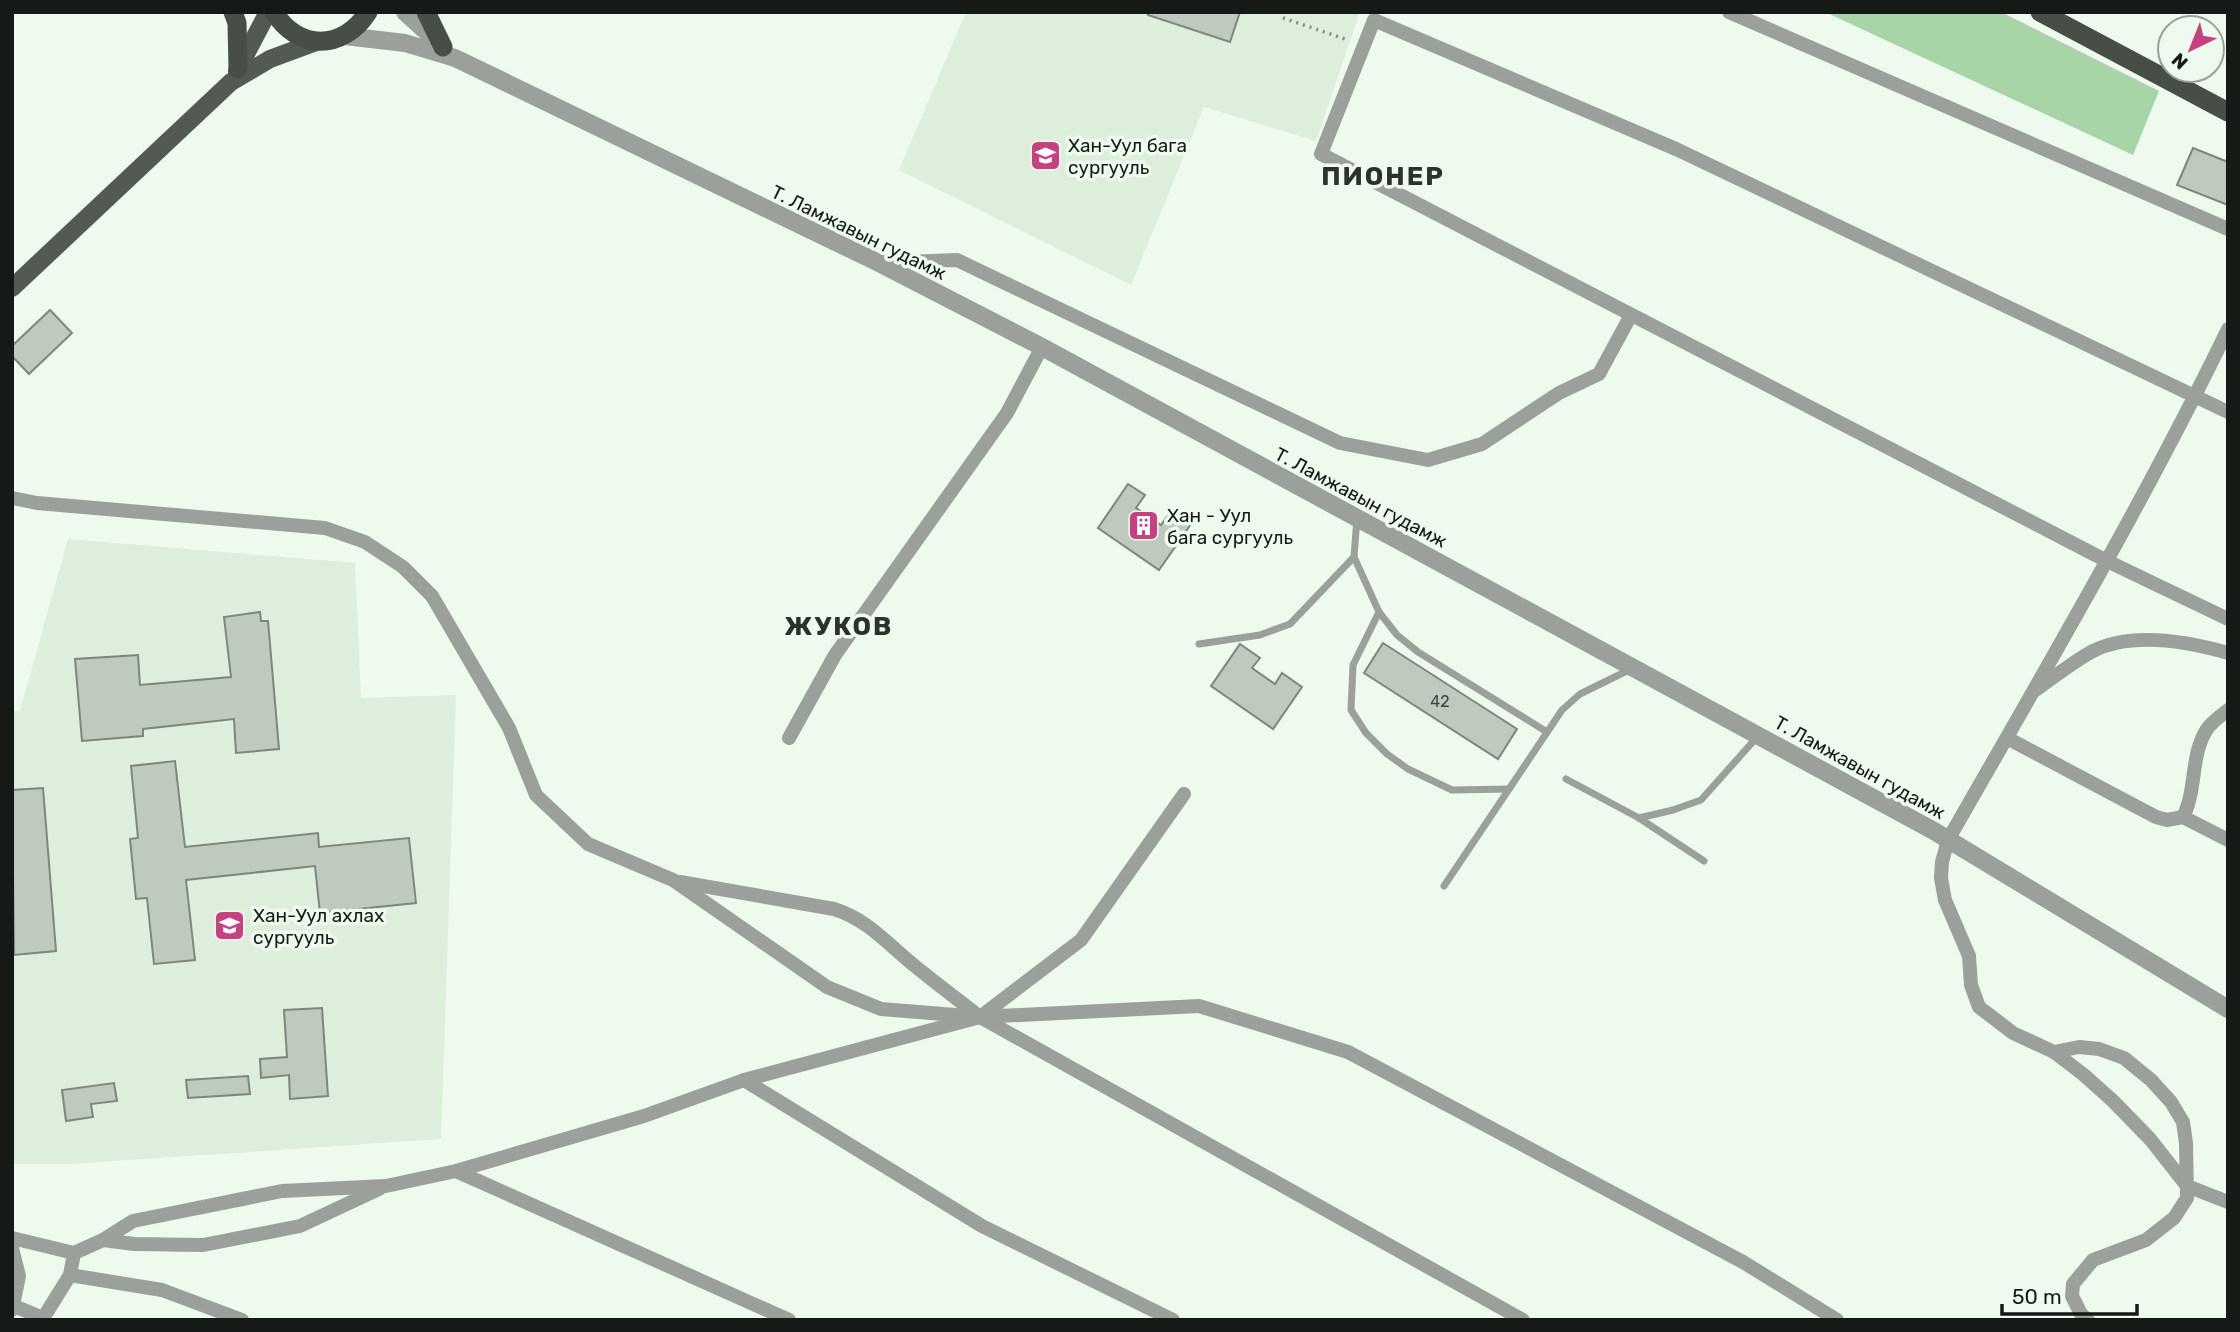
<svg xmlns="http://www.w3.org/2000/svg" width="2240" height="1332" font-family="Rubik,sans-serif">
<rect width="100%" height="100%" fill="#eefaee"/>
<!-- built -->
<g fill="#ded">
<path d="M966 12H1360L1316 141 1204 107 1131 285 899 170Z"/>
<path d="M68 539 355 563 361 698 456 695 441 1139 71 1164H12V711H20Z"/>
</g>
<!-- green -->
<path fill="#a7d5a8" d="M1825 12H2001L2159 91 2133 155Z"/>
<!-- building -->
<g fill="#bfcabf" stroke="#7d877d" stroke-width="2">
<path d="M1148 12H1240L1230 42 1148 15Z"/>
<path d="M2193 148 2228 162V205L2177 185Z"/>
<path d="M50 310 72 333 29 374 12 356V346Z"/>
<path d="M1128 484 1145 495 1136 508 1161 525 1171 511 1191 524 1159 570 1098 528Z"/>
<path d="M260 612 261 621H268L279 749 236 753 234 719 143 729V736L82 741 75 659 138 655 140 685 231 677 224 617Z"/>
<path d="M1383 643 1517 729 1498 759 1364 673Z"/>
<path d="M1240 644 1260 658 1252 668 1275 684 1282 673 1302 687 1273 729 1211 686Z"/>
<path d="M175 761 185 847 318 833 319 847 409 838 416 903 320 913 315 866 186 880 195 960 154 964 147 898 136 899 130 839 138 838 131 766Z"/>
<path d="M43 788 56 951 14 955 12 790Z"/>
<path d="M322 1008 328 1096 290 1099 289 1075 261 1078 260 1059 287 1057 284 1010Z"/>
<path d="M248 1076 250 1094 188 1098 186 1080Z"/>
<path d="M114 1083 117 1101 91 1104 93 1117 66 1121 62 1090Z"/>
</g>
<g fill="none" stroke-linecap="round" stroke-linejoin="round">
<!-- path -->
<path stroke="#858d85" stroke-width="3.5" stroke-dasharray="2 5" stroke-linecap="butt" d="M1283 18 1348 40"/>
<!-- service -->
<g stroke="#9ba09b" stroke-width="7">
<path d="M1357 518 1354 557 1379 612 1397 635 1418 652 1547 732"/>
<path d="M1379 612 1353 665 1351 710 1366 733 1387 754 1408 769 1452 790 1509 789"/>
<path d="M1199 644 1260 635 1290 624 1354 557"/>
<path d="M1566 779 1639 818 1704 861"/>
<path d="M1639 818 1673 810 1701 800 1758 736"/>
<path d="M1444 886 1562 710 1580 694 1631 669"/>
</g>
<!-- minor -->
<g stroke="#9ba09b" stroke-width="14">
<path d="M1729 12 2228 229"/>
<path d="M879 263 957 260 1340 443 1428 460 1482 444 1559 393 1599 374 1631 315"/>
<path d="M2228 329C2143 504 2044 672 1948 840L1942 862 1941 878 1945 900 1969 956 1971 985 1979 1007 2013 1033 2054 1052 2084 1075 2113 1101 2150 1139 2187 1186 2228 1202"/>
<path d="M2228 412 1676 149 1374 20 1321 154 2107 561 2228 619"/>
<path d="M12 498 37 503 325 528 365 542 403 567 432 596 509 728 536 795 588 844 673 880 827 987 881 1009 980 1017 1199 1006 1348 1052 1743 1262 1837 1320"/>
<path d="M2037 689C2055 676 2072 663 2091 652 2131 631 2186 641 2228 653"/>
<path d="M789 738 835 655 1007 413 1042 347"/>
<path d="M2007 738 2156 817 2167 820 2183 817C2197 790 2190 755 2207 729 2212 722 2220 716 2228 710"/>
<path d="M2183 817 2228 840"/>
<path d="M680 882 834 909C866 919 885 941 910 962 933 981 957 999 980 1017L1523 1320"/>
<path d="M2054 1052 2079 1047 2099 1049 2124 1058 2151 1080 2171 1102 2183 1122 2186 1143 2187 1198 2174 1218 2146 1240 2093 1260 2073 1284 2072 1296 2081 1314 2088 1320"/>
<path d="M744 1080 982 1226 1173 1320"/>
<path d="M456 1171 789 1320"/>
<path d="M12 1238 74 1253 103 1240 133 1221 282 1191 386 1186 456 1171 644 1116 744 1080 980 1017 1081 940 1184 794"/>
<path d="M103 1240 134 1244 203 1245 300 1226 379 1189"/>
<path d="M12 1248 19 1276 12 1310"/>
<path d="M70 1275 162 1290 242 1320"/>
<path d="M14 1306 43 1318"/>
<path d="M42 1320 70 1275 74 1253"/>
</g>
<!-- tertiary -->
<g stroke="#9ba09b" stroke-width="18">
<path d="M405 12 440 44"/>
<path d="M345 36 405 43 455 58 879 263 1042 347 1934 831 2228 1009"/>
</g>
<!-- primary -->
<g stroke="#525a52" stroke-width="18">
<path d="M237 71 268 12"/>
<path d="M12 288 231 82 270 59 316 42"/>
</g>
<!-- trunk -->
<g stroke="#464e46" stroke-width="19">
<path d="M233 12 237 23 238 69"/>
<path d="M274 12C298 51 343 51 368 12"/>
<path d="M426 12 443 47"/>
<path d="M2040 12 2228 112"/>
</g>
</g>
<!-- icons -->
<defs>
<symbol id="school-square" viewBox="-11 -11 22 22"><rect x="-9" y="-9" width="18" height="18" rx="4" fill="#c74181" stroke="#eefaee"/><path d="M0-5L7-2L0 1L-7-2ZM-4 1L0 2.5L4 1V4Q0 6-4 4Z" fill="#fff"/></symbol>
<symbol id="building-square" viewBox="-11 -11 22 22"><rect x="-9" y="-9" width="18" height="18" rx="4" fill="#c74181" stroke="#eefaee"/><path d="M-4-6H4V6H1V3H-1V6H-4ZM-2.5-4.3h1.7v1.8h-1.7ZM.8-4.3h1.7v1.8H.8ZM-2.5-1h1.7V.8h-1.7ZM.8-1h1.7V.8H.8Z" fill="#fff"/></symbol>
</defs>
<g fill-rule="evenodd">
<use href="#school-square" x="1028" y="138" width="35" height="35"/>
<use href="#building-square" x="1126" y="508" width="35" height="35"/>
<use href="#school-square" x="212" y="908" width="35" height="35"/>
</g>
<g text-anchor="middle" stroke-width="7" stroke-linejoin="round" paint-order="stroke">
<!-- number labels -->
<g font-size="16" fill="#404640">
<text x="1440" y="707">42</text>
</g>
<!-- poi labels -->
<g font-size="19" fill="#161a16" stroke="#eefaee" text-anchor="start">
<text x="1068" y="152">Хан-Уул бага<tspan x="1068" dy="22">сургууль</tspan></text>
<text x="1167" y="522">Хан - Уул<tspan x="1167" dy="22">бага сургууль</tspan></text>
<text x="253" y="922">Хан-Уул ахлах<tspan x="253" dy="22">сургууль</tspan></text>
</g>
<!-- street labels -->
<g font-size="19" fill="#161a16" stroke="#eefaee">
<text transform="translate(859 232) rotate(26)" y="7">Т. Ламжавын гудамж</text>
<text transform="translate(1361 497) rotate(28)" y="7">Т. Ламжавын гудамж</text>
<text transform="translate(1860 767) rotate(29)" y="7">Т. Ламжавын гудамж</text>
</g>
<!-- district labels -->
<g font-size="26" font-weight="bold" letter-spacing="2" fill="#2a322a" stroke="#eefaee">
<text x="1383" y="185">ПИОНЕР</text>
<text x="839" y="635">ЖУКОВ</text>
</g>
</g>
<!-- border -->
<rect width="2240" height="1332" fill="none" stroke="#161a16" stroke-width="28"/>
<!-- north arrow -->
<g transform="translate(2191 49) rotate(223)"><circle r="33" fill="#eefaee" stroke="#98a098" stroke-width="2"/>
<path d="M0-5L12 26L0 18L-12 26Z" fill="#c74181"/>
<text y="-10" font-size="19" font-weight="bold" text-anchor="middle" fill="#161a16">N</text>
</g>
<!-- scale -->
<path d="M2002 1304v10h135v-10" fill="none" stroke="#161a16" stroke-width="3.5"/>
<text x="2012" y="1304" font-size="21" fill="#161a16" stroke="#eefaee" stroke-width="5" paint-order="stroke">50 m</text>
</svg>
